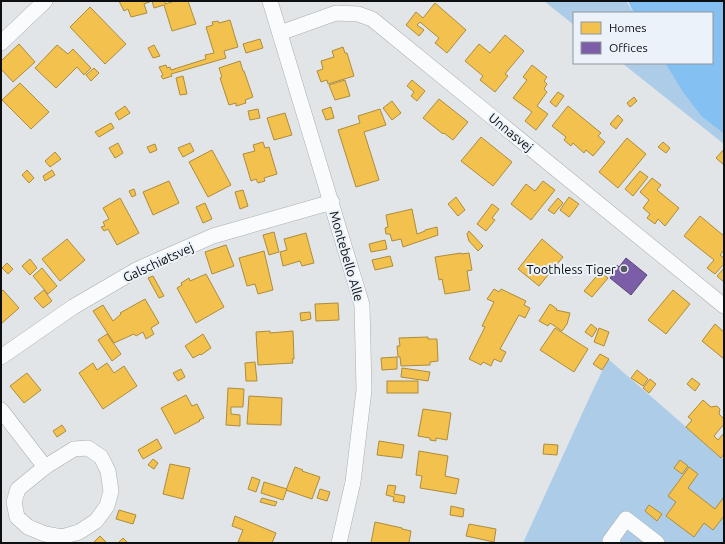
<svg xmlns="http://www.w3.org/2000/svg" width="725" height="544" font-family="Ubuntu,sans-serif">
<rect width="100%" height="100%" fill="#e1e5e8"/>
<!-- green -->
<g fill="#accce7">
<path d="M544 1H626L634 13H574V25Z"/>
<path d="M622 63H665L682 91 701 116 724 134V144Z"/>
<path d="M608 359 724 460V543H523L592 392Z"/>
</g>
<!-- water -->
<path fill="#85c0f2" d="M628 1H724V134L701 116 682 91 665 63H712V13H634Z"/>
<!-- homes -->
<g fill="#f2c14e" stroke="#ad8c3c">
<path d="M119 1H165V4L175 1H188L196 24 172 31 164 5 154 8 152 1 144 4 147 13 131 17 128 9 124 11Z"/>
<path d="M435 3 466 30 447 53 435 43 439 38 420 22 417 25 424 30 419 36 406 25 416 12 423 18Z"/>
<path d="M90 7 126 44 105 64 70 27Z"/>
<path d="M230 20 238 47 224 51 226 58 171 74 172 76 163 79 161 76 163 75 159 67 166 65 167 68 170 67 171 70 206 59 205 55 214 53 206 27 213 25 212 22 218 21 219 23Z"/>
<path d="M505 35 524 51 505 74 508 76 495 92 480 80 483 76 465 61 479 44 490 53Z"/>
<path d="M260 39 263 48 246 53 243 44Z"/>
<path d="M19 44 35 62 13 82 1 69V61Z"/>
<path d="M57 45 68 54 73 49 91 68 84 75 77 67 56 88 35 68Z"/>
<path d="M154 45 160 56 153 58 148 48Z"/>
<path d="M343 47 345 53H347L354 76 328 84 327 80 321 82 317 71 323 69 321 61 334 57 332 51Z"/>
<path d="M240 61 243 71H244L253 97 245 100 246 103 236 106V103L229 105 220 78 222 77 219 68Z"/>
<path d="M532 65 547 77 544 81 547 84 544 89 547 92 537 106 548 114 536 130 525 121 532 112 513 98 527 80 523 77Z"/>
<path d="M94 68 99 73 91 81 86 75Z"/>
<path d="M183 76 187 94 180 95 176 78Z"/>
<path d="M345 80 350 96 335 100 329 85Z"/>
<path d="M412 80 425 91 417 101 411 96 414 92 407 86Z"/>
<path d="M20 83 49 112 31 129 2 100Z"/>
<path d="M558 92 564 96 556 107 550 102Z"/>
<path d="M634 97 637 101 630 107 627 103Z"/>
<path d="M439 99 468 122 453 140 444 133 443 134 423 118Z"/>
<path d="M392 101 401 113 392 120 383 108Z"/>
<path d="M125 106 130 113 119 120 115 113Z"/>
<path d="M568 106 601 133 598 136 605 142 593 156 586 150 584 153 573 143 571 146 564 140 566 137 552 126Z"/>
<path d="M331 107 334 118 326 120 322 110Z"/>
<path d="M258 109 260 118 250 120 248 111Z"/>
<path d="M380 109 386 125 364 132 379 180 356 187 338 130 360 123 358 116Z"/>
<path d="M285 113 292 135 274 140 267 118Z"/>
<path d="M618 115 623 120 616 129 610 124Z"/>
<path d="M111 123 114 128 99 137 95 132Z"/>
<path d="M481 137 512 162 493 186 461 161Z"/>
<path d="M627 138 646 154 618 188 599 172Z"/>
<path d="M263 142 265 148 269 147 277 174 264 178 265 181 258 183 256 179 251 181 243 154 255 151 253 145Z"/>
<path d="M663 142 670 148 666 153 658 147Z"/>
<path d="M118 143 123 153 115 158 109 148Z"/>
<path d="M190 143 194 151 183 157 178 148Z"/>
<path d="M155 144 157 150 150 153 147 147Z"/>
<path d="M724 149V165L716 158Z"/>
<path d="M212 150 231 185 208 197 189 162Z"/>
<path d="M55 152 61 159 50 167 45 161Z"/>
<path d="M27 170 34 178 29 183 22 175Z"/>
<path d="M52 170 55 175 45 181 43 176Z"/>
<path d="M640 171 648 177 633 196 625 189Z"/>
<path d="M652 178 661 185 657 190 679 208 665 226 658 219 655 224 647 218 650 214 643 208 649 200 640 192Z"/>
<path d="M169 181 179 203 153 215 143 192Z"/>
<path d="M543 181 555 190 531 220 511 204 526 184 535 191Z"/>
<path d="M134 189 136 195 132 197 129 191Z"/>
<path d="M243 190 248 206 240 209 235 192Z"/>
<path d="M456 197 465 210 458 216 448 204Z"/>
<path d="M569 197 579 204 569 217 560 210Z"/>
<path d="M120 198 139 233 117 245 108 229 104 231 101 227 105 226 103 222 109 219 103 208Z"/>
<path d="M558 198 563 203 554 214 548 210Z"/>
<path d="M205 203 212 219 203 223 196 207Z"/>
<path d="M492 204 499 209 492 218 495 220 486 231 477 224Z"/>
<path d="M412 209 417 234 425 231V230L437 227 438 235 403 247 401 239 392 241 390 234H386L385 228 388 227 386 215Z"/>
<path d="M700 216 724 236V250L720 255 724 258V264L715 274 707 268 714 260 684 236Z"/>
<path d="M469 231 483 246 478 251 469 241 467 234Z"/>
<path d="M274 232 279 252 269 255 263 235Z"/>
<path d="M306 233 314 263 302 266 300 261 283 266 280 252 287 250 284 239Z"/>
<path d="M67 239 85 260 60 281 42 259Z"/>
<path d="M542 239 563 257 539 286 518 269Z"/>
<path d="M385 240 387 249 371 252 369 244Z"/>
<path d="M226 245 234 266 212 274 205 252Z"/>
<path d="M264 251 273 290 258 294 255 284 247 286 239 258Z"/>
<path d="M461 253V254L469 253 472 270 467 271 470 290 445 294 442 279 439 280 435 257Z"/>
<path d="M390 256 393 266 375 270 372 260Z"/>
<path d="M30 259 37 268 30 275 22 266Z"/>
<path d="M7 263 13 269 8 274 2 268Z"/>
<path d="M42 268 57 286 48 294 33 276Z"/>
<path d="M724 268V282L717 276Z"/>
<path d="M600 272 608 278 592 297 584 291Z"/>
<path d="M206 274 224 307 196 323 177 288 182 285 181 283 189 278 190 281Z"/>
<path d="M153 276 164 296 159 298 148 278Z"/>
<path d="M494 289 499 292 501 289 526 301 524 305 530 308 525 318 519 315 500 349 506 352 501 362 494 359 491 366 483 362 481 365 469 359 485 327 482 326 494 302 487 299Z"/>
<path d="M3 290 19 308 1 324V292Z"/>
<path d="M44 290 52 301 43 308 34 298Z"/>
<path d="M673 290 690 304 666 334 648 320Z"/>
<path d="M145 299 159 323 151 328 154 334 146 339 143 332 136 336 134 334 114 343 93 311 103 305 113 321 121 314 120 313Z"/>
<path d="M338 303 339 320 316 321 315 304Z"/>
<path d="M550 304 557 309 556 310 570 313 567 324 562 331 550 323 548 326 539 321Z"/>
<path d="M310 312 311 319 301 321 300 313Z"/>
<path d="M591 324 597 329 592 337 585 332Z"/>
<path d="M715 324 724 332V359L702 341Z"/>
<path d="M555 328 588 349 574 372 540 350Z"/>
<path d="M599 328 609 332 604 346 594 342Z"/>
<path d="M270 331V333L293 331 294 359H292L293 363 258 365 256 332Z"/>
<path d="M107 334 121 354 112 361 98 340Z"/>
<path d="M203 334 211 348 201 355 200 354 193 358 185 346Z"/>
<path d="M428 337V339H437L438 361 430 362V365L401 366 400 357H398L397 346H400L399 338Z"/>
<path d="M600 354 609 359 602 370 593 364Z"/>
<path d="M397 357V369L382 370 381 358Z"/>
<path d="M255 362 257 381H246L245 363Z"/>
<path d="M93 363 97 370 107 363 114 373 124 366 137 386 103 409 79 373Z"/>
<path d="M402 368 430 372 428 381 401 377Z"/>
<path d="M181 369 185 377 178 381 173 373Z"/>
<path d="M637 370 648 379 643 386 631 378Z"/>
<path d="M27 373 41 390 24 403 10 386Z"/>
<path d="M692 378 700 384 695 391 687 384Z"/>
<path d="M650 379 656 384 649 393 643 388Z"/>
<rect x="387" y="381" width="31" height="12"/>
<path d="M228 388 244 389 243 407H231V414L240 415V426L226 425Z"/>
<path d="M186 395 192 406 197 404 204 418 199 420 200 421 175 434 161 408Z"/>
<path d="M249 396 282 398 281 425 247 424Z"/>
<path d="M703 400 711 407 717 406 720 409 719 414 724 419V424L714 436 718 440 724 433V454L721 458 686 427 692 420 688 417Z"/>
<path d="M423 409 451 413 447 440 436 438V441L430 440V438L418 436Z"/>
<path d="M62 425 66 431 57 437 53 431Z"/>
<path d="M157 439 162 448 143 459 138 450Z"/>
<path d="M379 441 404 445 402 458 377 455Z"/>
<path d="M544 444 558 445 557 455 543 454Z"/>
<path d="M419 451 448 456 445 476 459 479 456 494 420 488 422 476 416 475Z"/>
<path d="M153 459 158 463 154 469 148 465Z"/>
<path d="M680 460 688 466 682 474 674 468Z"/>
<path d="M170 464 190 468 183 499 163 494Z"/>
<path d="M295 467 303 470 302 471 320 477 312 499 286 490Z"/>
<path d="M689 467 698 474 688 488 715 509 724 497V516L713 530 704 523 694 537 666 516 676 502 668 496Z"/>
<path d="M252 477 260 480 256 492 248 489Z"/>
<path d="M264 482 287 489 283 500 261 493Z"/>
<path d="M388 485 396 486 394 494 405 496 404 503 393 501 394 497 386 495Z"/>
<path d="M320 489 330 492 327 501 317 498Z"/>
<path d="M262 498 277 502 275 506 260 502Z"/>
<path d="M649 505 662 514 657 521 645 511Z"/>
<path d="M451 506 464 509 463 517 450 515Z"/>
<path d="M119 510 136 515 133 524 116 519Z"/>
<path d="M235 516 276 533 272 543 238 542 243 530 232 526Z"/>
<path d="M375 522 402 528V529L411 531 409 543H371Z"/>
<path d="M469 524 496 529 494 542 466 536Z"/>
<path d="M100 536 107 543H93Z"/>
<path d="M123 538 128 543H118Z"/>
</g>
<!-- offices -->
<path fill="#7b5ea7" stroke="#5a467a" d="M626 258 647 275 631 295 610 278 615 271 613 270 617 265 619 267Z"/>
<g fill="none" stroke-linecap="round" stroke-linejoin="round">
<defs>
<g id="minor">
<path d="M270 1 362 305 364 390 353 482 339 543"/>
<path d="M280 33 336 13 358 14 372 19 724 306"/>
<path d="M1 43 45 1"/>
<path d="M1 357 73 307 138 269 213 236 332 202"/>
<path d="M1 410 45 467"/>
<path d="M88 448 101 457 108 471 111 491 107 506 96 521 79 532 62 537 45 534 28 527 17 517 14 502 18 489 45 467 74 449Z"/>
<path d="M613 543 610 541 626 519 657 543"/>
</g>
</defs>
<!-- minor casing -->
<use href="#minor" stroke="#aaadaf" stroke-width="16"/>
<!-- minor -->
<use href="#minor" stroke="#fafbfc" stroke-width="15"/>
</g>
<!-- markers -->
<circle fill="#575a5c" stroke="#ebf2f9" stroke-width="1.5" cx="624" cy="269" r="4"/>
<g text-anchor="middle" stroke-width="4" stroke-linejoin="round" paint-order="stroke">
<!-- street labels -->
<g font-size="13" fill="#0d0f11" stroke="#ebf2f9">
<text transform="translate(511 132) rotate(39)" y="5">Unnasvej</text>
<text transform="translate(347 256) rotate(74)" y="5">Montebello Alle</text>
<text transform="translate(158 262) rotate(-25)" y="5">Galschiøtsvej</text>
</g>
<!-- poi labels -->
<g font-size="13" fill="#0d0f11" stroke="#ebf2f9" text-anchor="end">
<text x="616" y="274">Toothless Tiger</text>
</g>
</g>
<!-- border -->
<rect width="725" height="544" fill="none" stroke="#0d0f11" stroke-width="4"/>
<!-- legend -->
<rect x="573" y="12" width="140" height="52" fill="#ebf2f9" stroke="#92979c"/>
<rect x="581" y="22" width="20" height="12" fill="#f2c14e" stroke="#92979c"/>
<text x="609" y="32" font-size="12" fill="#0d0f11">Homes</text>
<rect x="581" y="42" width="20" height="12" fill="#7b5ea7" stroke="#92979c"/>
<text x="609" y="52" font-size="12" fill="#0d0f11">Offices</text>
</svg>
